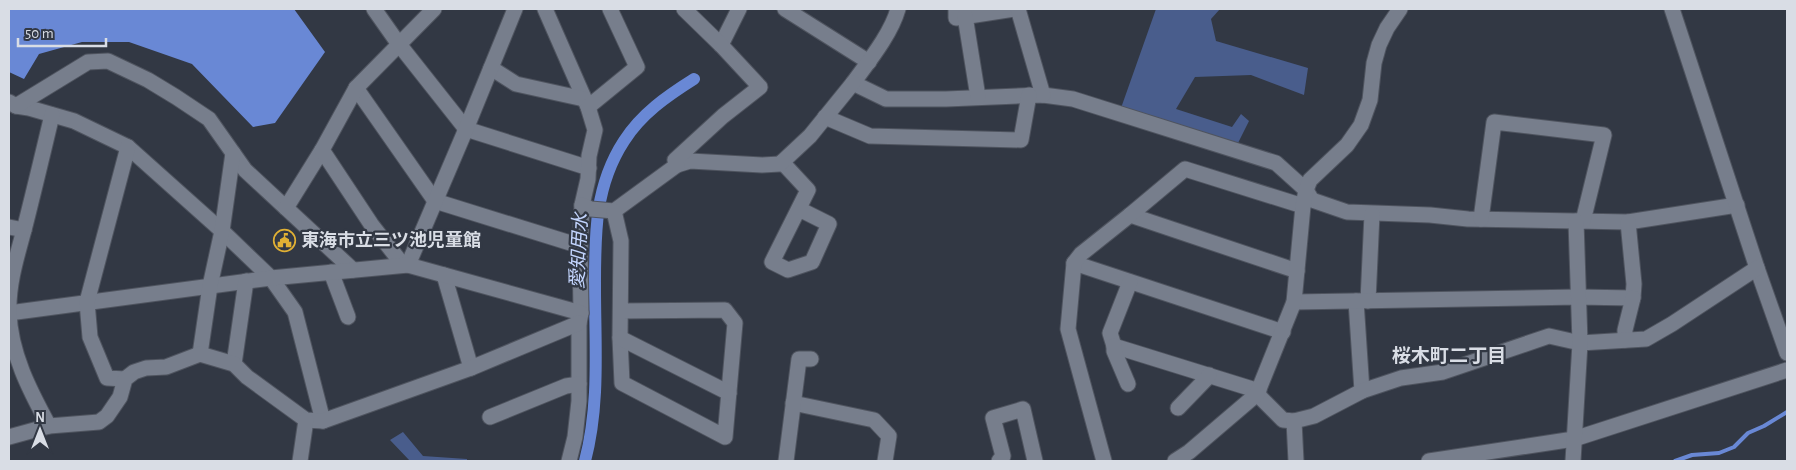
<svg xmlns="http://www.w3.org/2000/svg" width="1796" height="470" font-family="'Alegreya Sans','Noto Sans JP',sans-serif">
<rect width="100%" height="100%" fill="#323844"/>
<!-- green -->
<g fill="#495d8c">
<path d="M1156 9H1220L1211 19 1216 41 1308 68 1304 95 1251 75 1195 77 1176 109 1232 127 1241 114 1249 121 1237 145 1121 108Z"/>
<path d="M403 432 423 456 467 459V461H410L390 440Z"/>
</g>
<!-- water -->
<path fill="#6988d5" d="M9 9H294L325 52 275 123 253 127 192 64 129 42H82L39 54 24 79 9 72Z"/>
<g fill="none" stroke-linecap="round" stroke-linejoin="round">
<!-- stream -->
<path stroke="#6988d5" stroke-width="4" d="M1675 461 1692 455 1719 453 1734 447 1748 433 1764 426 1787 412"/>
<!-- canal -->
<path stroke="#6988d5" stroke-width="12" d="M585 461C600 404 595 346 595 288 595 236 594 187 624 141 641 114 667 96 694 79"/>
<defs>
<g id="minor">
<path d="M374 9 398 43 466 129 589 168"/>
<path d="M545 9 588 107 595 130 589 156 588 179 582 205 580 246 581 313 579 323V401L575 437 569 461"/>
<path d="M785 9 869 62"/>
<path d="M898 9C891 34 869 61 853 83L886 99H946L1043 95 1073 99 1276 163 1306 190 1312 200 1347 212 1430 215 1468 219 1628 222 1737 205"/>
<path d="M956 9V18L1014 9"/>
<path d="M1018 9 1043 95"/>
<path d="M1672 9 1757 268 1787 353"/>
<path d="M965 16 978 97"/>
<path d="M721 45 739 9"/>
<path d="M491 68 516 84 584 99"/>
<path d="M356 88 435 201 580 246"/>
<path d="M9 102 16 106 29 108 74 121 128 147 222 231 271 278 295 312 323 421"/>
<path d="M16 106 88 62 108 61 148 80 176 97 209 119 245 170 286 208"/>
<path d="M588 107 637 67 610 9"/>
<path d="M825 117 870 136 1021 140 1029 95"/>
<path d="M322 150 286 208 353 270"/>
<path d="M782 162 808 190 772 262 788 270 812 262 829 224 799 209"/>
<path d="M677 165 690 161 762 165 780 164 810 136 853 83"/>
<path d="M582 205 591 209 614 211 677 165 675 160 723 116 760 87 721 45 684 9"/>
<path d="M614 211 621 241 620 338 622 383 725 437 735 323 725 310 621 311"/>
<path d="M1130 215 1297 271"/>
<path d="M1481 219 1494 122 1604 135 1583 221"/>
<path d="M9 227 24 230"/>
<path d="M1074 263 1283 332"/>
<path d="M403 265 371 224 322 150 356 88 434 9"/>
<path d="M408 265 466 129 515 9"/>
<path d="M331 272 348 317"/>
<path d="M444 275 471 368"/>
<path d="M1130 282 1110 333 1114 346 1259 391"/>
<path d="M1356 301 1362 391"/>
<path d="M1368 301 1372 214"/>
<path d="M1294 302 1578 297 1633 298 1634 284 1628 222"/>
<path d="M9 313 271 278 408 265 581 313"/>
<path d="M620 338 729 393"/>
<path d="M1625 340V330L1633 298"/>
<path d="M1114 346V351L1128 384"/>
<path d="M200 354 210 286 222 231 233 153"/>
<path d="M234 364 246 281"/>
<path d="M125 379 107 378 90 337 87 302 128 147"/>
<path d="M1257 394 1283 420 1294 421 1314 416 1362 391 1401 378 1443 372 1549 336 1580 343 1646 339 1672 324 1757 268"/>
<path d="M793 403 874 420 889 436 885 461"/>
<path d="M1178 408 1207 378 1209 375"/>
<path d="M490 417 566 386 579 384"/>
<path d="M1294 421 1296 461"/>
<path d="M49 426C30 391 10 353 9 312 8 284 17 256 24 230 34 191 43 153 52 115"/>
<path d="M9 437 49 426 99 422 107 416 120 397 125 379 134 372 146 368 166 367 200 354 234 364 247 377 306 420 323 421 471 368 579 323"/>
<path d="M300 461 306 420"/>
<path d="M786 461 799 359H811"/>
<path d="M999 461 1003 456 993 418 1023 409 1035 461"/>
<path d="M1104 461 1068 329 1074 263 1081 254 1130 215 1185 169 1303 206"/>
<path d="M1175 461 1189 452 1257 394 1294 302 1303 206 1306 190 1310 180 1347 145 1361 125 1370 100 1374 63 1379 45 1387 28 1400 9"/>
<path d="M1429 461 1574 439 1787 370"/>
<path d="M1573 461 1580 343 1576 221"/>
</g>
</defs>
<!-- minor casing -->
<use href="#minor" stroke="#4f545f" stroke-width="17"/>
<!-- minor -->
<use href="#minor" stroke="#777e8c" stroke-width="15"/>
</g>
<!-- icons -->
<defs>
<symbol id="civic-ring" viewBox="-11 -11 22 22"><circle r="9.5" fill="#323844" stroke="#e0b034" stroke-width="1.5"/><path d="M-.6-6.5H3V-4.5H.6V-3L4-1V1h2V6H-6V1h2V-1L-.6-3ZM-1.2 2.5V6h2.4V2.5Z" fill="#e0b034"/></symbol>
</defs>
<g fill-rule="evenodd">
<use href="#civic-ring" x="272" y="228" width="25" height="25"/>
</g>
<g text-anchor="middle" stroke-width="4.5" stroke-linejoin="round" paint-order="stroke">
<!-- poi labels -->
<g font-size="18" font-weight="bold" fill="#d9dde5" stroke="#323844" text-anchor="start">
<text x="301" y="246">東海市立三ツ池児童館</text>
</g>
<!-- water labels -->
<g font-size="19" font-style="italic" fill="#c3d5fe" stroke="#323844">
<text transform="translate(578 251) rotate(-87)" y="7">愛知用水</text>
</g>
<!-- neighbourhood labels -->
<g font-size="19" font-weight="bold" fill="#d9dde5" stroke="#323844">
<text x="1449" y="362">桜木町二丁目</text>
</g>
</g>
<!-- border -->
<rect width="1796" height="470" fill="none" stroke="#d9dde5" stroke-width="20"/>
<!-- north arrow -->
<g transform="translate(40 430)" stroke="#323844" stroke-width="4" paint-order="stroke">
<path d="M0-4L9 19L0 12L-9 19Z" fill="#d9dde5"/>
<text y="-8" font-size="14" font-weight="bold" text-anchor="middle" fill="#d9dde5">N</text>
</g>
<!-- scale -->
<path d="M18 38v8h88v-8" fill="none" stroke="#d9dde5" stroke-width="2.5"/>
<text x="25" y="38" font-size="15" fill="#d9dde5" stroke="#323844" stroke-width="4" paint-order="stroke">50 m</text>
</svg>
